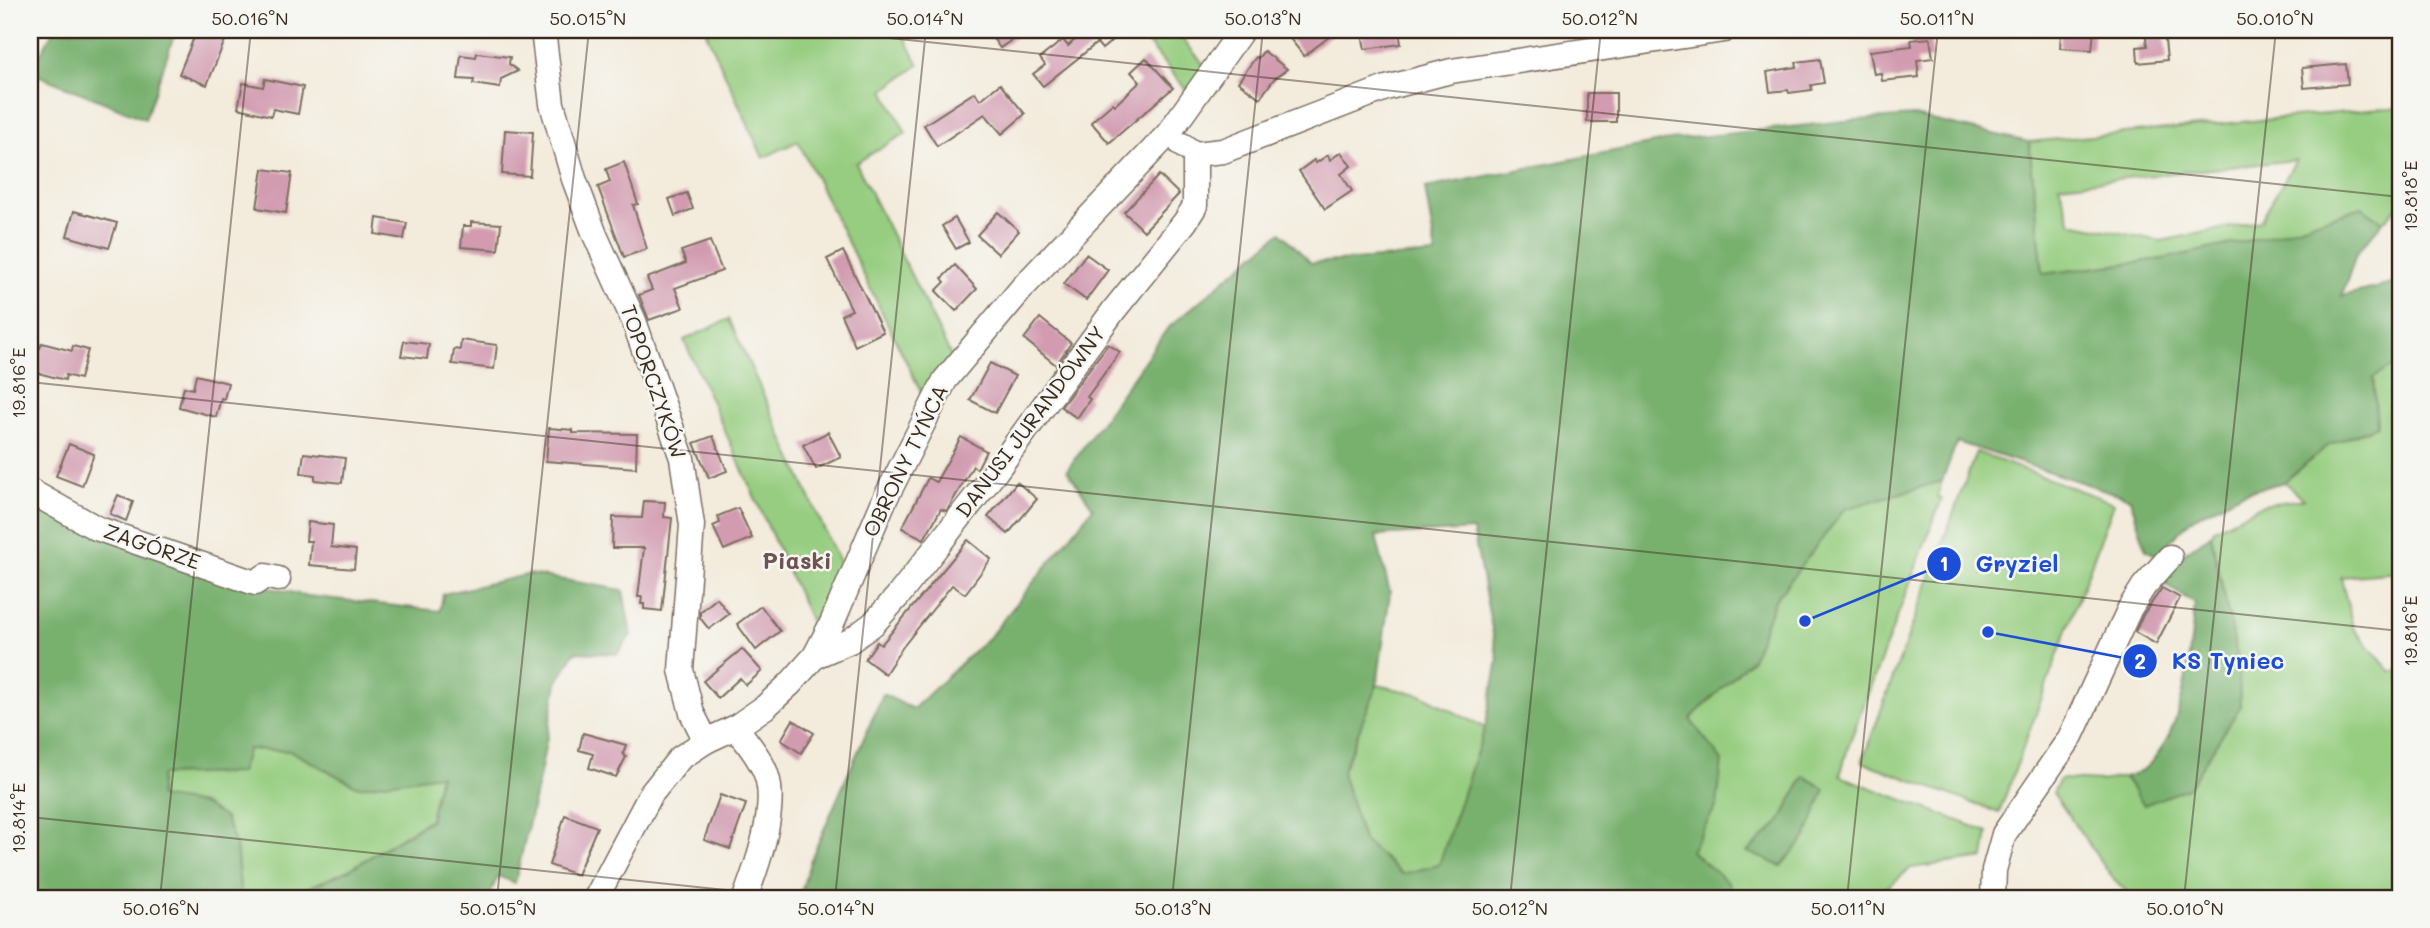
<svg xmlns="http://www.w3.org/2000/svg" width="2430" height="928" font-family="Mali,sans-serif">
<rect width="100%" height="100%" fill="#f6f6f2"/>
<filter id="ink" filterUnits="userSpaceOnUse"><feTurbulence type="fractalNoise" baseFrequency=".0143" numOctaves="2"/><feDisplacementMap in="SourceGraphic" scale="14" xChannelSelector="R" yChannelSelector="G"/><feConvolveMatrix kernelMatrix="1 2 1 2 8 2 1 2 1" color-interpolation-filters="sRGB"/></filter>
<filter id="wash" filterUnits="userSpaceOnUse"><feTurbulence type="fractalNoise" baseFrequency=".00686" numOctaves="4" result="noise"/><feDisplacementMap in="SourceGraphic" scale="28" xChannelSelector="R" yChannelSelector="G"/><feGaussianBlur stdDeviation="1.57" result="paint"/><feColorMatrix in="noise" values="0 0 0 0 0 0 0 0 0 0 0 0 0 0 0 0 0 1.4 0 .05"/><feComposite in="paint" operator="in"/></filter>
<g filter="url(#wash)">
<rect width="100%" height="100%" fill="#f3ebdb"/>
<!-- green -->
<g fill="#96cd80" stroke="#687c4f" stroke-width="2" fill-rule="evenodd">
<path d="M460 30H536V37Z"/>
<path d="M705 30H901L919 65 884 90 906 133 856 163 951 356 924 398 798 141 763 158Z"/>
<path d="M1137 30H1175L1207 68 1187 91Z"/>
<path d="M2400 107V204L2383 222 2362 207 2269 236 2163 259 2043 274 2029 142ZM2296 160 2260 221 2161 241 2071 223 2059 185Z"/>
<path d="M729 319 844 573 815 631 684 340Z"/>
<path d="M2400 362V572L2341 577 2353 628 2390 671H2400V898H2133L2111 876 2053 793 2060 779 2102 781 2124 777 2144 805 2239 664 2211 535 2214 529 2262 505 2303 499 2284 482 2329 445 2377 426 2373 377Z"/>
<path d="M1976 452 2114 503 1999 813 1862 762Z"/>
<path d="M1744 481 1898 494 1942 481 1937 497 1942 498 1849 744 1840 776 1988 832 1984 858 1911 868 1874 898H1659L1689 719Z"/>
<path d="M1377 685 1422 695 1485 728 1439 865 1402 874 1363 840 1342 773Z"/>
<path d="M248 749 291 751 358 787 440 774 430 819 347 871 284 898H241L236 846 159 798 160 775 240 772Z"/>
</g>
<!-- forest -->
<g fill="#78b06e" stroke="#5a6d46" stroke-width="2" fill-rule="evenodd">
<path d="M54 30H176L145 119 30 72Z"/>
<path d="M1914 116 2029 142 2043 274 2163 259 2269 236 2362 207 2383 222 2356 254 2342 296 2400 282V362L2373 378 2377 426 2329 445 2284 482 2242 493 2192 519 2156 555 2146 550 2130 498 1957 442 1942 481 1845 509 1775 600 1752 659 1690 719 1722 761 1717 805 1691 851 1730 884 1725 898H799L811 859 883 694 913 709 992 634 1093 508 1067 470 1167 329 1281 232 1311 263 1436 254 1425 188 1670 140 1855 120ZM1473 530 1498 660 1485 728 1439 865 1402 874 1363 840 1342 773 1377 685 1390 593 1376 536Z"/>
<path d="M30 502 226 578 308 596 440 611 443 594 530 574 623 590 631 635 617 654 575 652 557 683 540 774 515 883 498 876 488 898H284L347 871 430 820 440 775 358 787 291 751 248 749 240 773 161 775 159 797 202 804 225 818 236 846 241 898H30Z"/>
<path d="M2211 535 2239 664 2240 707 2188 788 2144 805 2124 777C2131 775 2139 773 2144 769 2186 734 2189 655 2195 604L2160 581 2187 550Z"/>
<path d="M1804 776 1825 789 1806 837 1781 866 1747 852 1780 822Z"/>
</g>
<g id="blocks">
<!-- building -->
<g fill="#d29bb0">
<path d="M197 30H229L207 85 179 74Z"/>
<path d="M987 30H1026L1000 48Z"/>
<path d="M1086 30H1125L1102 49 1097 43 1043 86 1033 74 1045 65 1040 58 1063 40 1068 46Z"/>
<path d="M1283 30H1338L1304 56Z"/>
<path d="M1361 30H1399L1401 44 1365 49Z"/>
<path d="M2061 30H2094L2092 50 2060 48Z"/>
<path d="M2145 30H2164L2167 60 2138 63 2137 47 2147 46Z"/>
<path d="M1930 38 1933 58 1917 60 1919 77 1882 81 1881 73 1874 74 1870 51 1912 46 1911 40Z"/>
<path d="M1264 51 1287 69 1274 79 1260 98 1238 82 1256 57 1258 58Z"/>
<path d="M477 53 510 57 509 64 518 71 501 79 500 88 473 84 474 80 458 79 461 55 476 57Z"/>
<path d="M1146 58 1173 88 1109 143 1091 122 1113 103 1115 105 1140 82 1131 72Z"/>
<path d="M1820 59 1824 83 1811 85 1812 90 1789 93 1788 90 1770 92 1767 72 1797 67 1796 62Z"/>
<path d="M2346 64 2348 84 2304 88 2302 68Z"/>
<path d="M265 79 303 87 298 114 273 109 271 116 238 108 243 83 263 87Z"/>
<path d="M1000 84 1025 114 1002 134 985 114 937 146 924 125 975 92 980 100Z"/>
<rect x="1587" y="93" width="29" height="29"/>
<path d="M505 130 533 132 530 176 502 174Z"/>
<path d="M1341 152 1351 166 1341 174 1352 191 1325 209 1299 171 1314 160 1316 163 1328 155 1330 160Z"/>
<path d="M624 162 638 204 633 205 647 249 624 257 598 187 610 182 606 169Z"/>
<path d="M263 169 292 173 286 213 257 208Z"/>
<path d="M1159 175 1179 194 1144 231 1124 212Z"/>
<path d="M687 193 693 209 675 216 669 199Z"/>
<path d="M74 211 117 223 109 248 67 236Z"/>
<path d="M998 212 1019 231 998 254 977 235Z"/>
<path d="M377 218 407 223 404 239 375 234Z"/>
<path d="M955 218 969 242 956 249 942 226Z"/>
<path d="M471 222 501 224 498 250 461 247 463 226H471Z"/>
<path d="M710 241 722 271 675 288 683 308 649 320 639 295 652 290 647 278 686 263 681 251Z"/>
<path d="M843 251 883 332 855 346 841 315 852 310 827 259Z"/>
<path d="M1086 254 1108 270 1086 300 1064 284Z"/>
<path d="M955 265 977 289 956 311 936 291 945 282 942 278Z"/>
<path d="M1040 318 1071 343 1056 365 1024 339Z"/>
<path d="M461 340 497 345 494 369 452 364 454 349 460 350Z"/>
<path d="M404 341 429 344 427 359 401 356Z"/>
<path d="M42 343 72 351 73 346 88 350 80 379 66 375 65 380 30 371V345L40 348Z"/>
<path d="M1108 344 1120 352 1087 397 1090 399 1077 418 1061 407Z"/>
<path d="M990 363 1015 376 995 413 970 400Z"/>
<path d="M196 375 228 383 224 399 221 398 216 417 179 407 184 387 193 389Z"/>
<path d="M549 428 573 430V433L637 434 636 468 546 461Z"/>
<path d="M828 432 841 457 816 469 803 445Z"/>
<path d="M713 436 727 471 709 478 694 443Z"/>
<path d="M961 437 986 451 977 469 973 466 948 509 946 511 941 509 924 539 902 528 928 478 936 482Z"/>
<path d="M69 444 94 454 82 486 56 476Z"/>
<path d="M304 453 345 458 342 483 315 480V475L301 473Z"/>
<path d="M1017 482 1037 499 1008 534 988 517Z"/>
<path d="M118 495 133 502 126 521 110 514Z"/>
<path d="M644 501 665 502 664 517 672 518 662 611 644 609V604H641L642 597H638L644 548H612L613 517 642 518Z"/>
<path d="M738 508 752 538 724 550 713 526 720 523 718 516Z"/>
<path d="M308 522 333 525 331 547 356 550 354 569 309 565 311 541H306Z"/>
<path d="M968 540 991 559 965 594 952 585 902 648 885 674 865 659 877 642 881 645Z"/>
<path d="M2162 588 2180 598 2156 644 2135 632 2143 615Z"/>
<path d="M717 598 729 614 709 629 700 618V612Z"/>
<path d="M761 606 780 631 756 650 737 624Z"/>
<path d="M742 649 762 671 746 685 740 678 718 698 703 681Z"/>
<path d="M793 720 814 733 801 753 781 740Z"/>
<path d="M583 733 626 745 623 754 626 757 616 777 589 768 593 754 579 750Z"/>
<path d="M720 795 746 804 730 849 704 840Z"/>
<path d="M565 815 597 827 577 875 549 865Z"/>
</g>
</g>
</g>
<g filter="url(#ink)">
<use href="#blocks" fill-opacity="0" stroke="#7b6e60" stroke-width="2"/>
<g fill="none" stroke-linecap="round" stroke-linejoin="round">
<defs>
<g id="minor">
<path d="M543 30 552 104 574 179 595 235 634 321 682 458 692 525 681 670 692 713 706 741"/>
<path d="M1182 145 1195 154 1223 151 1386 88 1451 71 1724 30"/>
<path d="M30 491 96 528 255 583 265 576 278 579"/>
<path d="M815 656 850 641 873 624 898 596 996 471 1114 310 1185 222 1195 206V154"/>
<path d="M736 727C746 742 762 759 767 777 777 810 757 866 745 898"/>
<path d="M596 898 651 794 680 758 706 741 736 727 765 707 790 684 815 656 832 623 884 501 945 380 1023 287 1168 134 1242 30"/>
<path d="M1993 898 1994 870 2004 834 2070 738 2130 608 2144 586 2170 557"/>
</g>
</defs>
<!-- minor casing -->
<use href="#minor" stroke="#7b6e60" stroke-width="27"/>
<!-- minor -->
<use href="#minor" stroke="#fff" stroke-width="24"/>
</g>
</g>
<!-- ticks -->
<path fill="none" stroke="#3b2a1e" stroke-width="2" stroke-opacity="0.45" d="M813 30 2400 197M30 382 2400 631M30 817 801 898M160 898 251 30M497 898 589 30M835 898 926 30M1172 898 1263 30M1510 898 1601 30M1847 898 1938 30M2184 898 2276 30"/>
<g text-anchor="middle" stroke-width="5" stroke-linejoin="round" paint-order="stroke">
<!-- street labels -->
<g font-size="21" fill="#3b2a1e" stroke="#f6f6f2">
<text transform="translate(653 382) rotate(71)" y="7">TOPORCZYKÓW</text>
<text transform="translate(1031 422) rotate(-53)" y="7">DANUSI JURANDÓWNY</text>
<text transform="translate(906 461) rotate(-64)" y="7">OBRONY TYŃCA</text>
<text transform="translate(152 547) rotate(19)" y="7">ZAGÓRZE</text>
</g>
<!-- neighbourhood labels -->
<g font-size="23" font-weight="bold" fill="#705251" stroke="#f6f6f2">
<text x="797" y="569">Piaski</text>
</g>
</g>
<!-- callouts -->
<path fill="none" stroke="#1d4ed8" stroke-width="2.5" d="M1805 621L1944 564M1988 632L2140 661"/>
<g fill="#1d4ed8" stroke="#f6f6f2" stroke-width="2.5">
<circle cx="1805" cy="621" r="7"/>
<circle cx="1988" cy="632" r="7"/>
<circle cx="1944" cy="564" r="18"/>
<circle cx="2140" cy="661" r="18"/>
</g>
<g font-size="21" text-anchor="middle" font-weight="bold" fill="#fff">
<text x="1944" y="571">1</text>
<text x="2140" y="669">2</text>
</g>
<g font-size="23" text-anchor="middle" font-weight="bold" fill="#1d4ed8" stroke="#f6f6f2" stroke-width="5" stroke-linejoin="round" paint-order="stroke">
<text x="2017" y="572">Gryziel</text>
<text x="2228" y="669">KS Tyniec</text>
</g>
<!-- margin -->
<rect width="2430" height="928" fill="none" stroke="#f6f6f2" stroke-width="77"/>
<rect x="38" y="38" width="2354" height="852" fill="none" stroke="#3b2a1e" stroke-width="2.5"/>
<g font-size="18" text-anchor="middle" fill="#3b2a1e">
<text x="250" y="25">50.016°N</text>
<text x="588" y="25">50.015°N</text>
<text x="925" y="25">50.014°N</text>
<text x="1263" y="25">50.013°N</text>
<text x="1600" y="25">50.012°N</text>
<text x="1937" y="25">50.011°N</text>
<text x="2275" y="25">50.010°N</text>
<text transform="translate(2411 196) rotate(-90)" y="6">19.818°E</text>
<text transform="translate(19 383) rotate(-90)" y="6">19.816°E</text>
<text transform="translate(2411 631) rotate(-90)" y="6">19.816°E</text>
<text transform="translate(19 818) rotate(-90)" y="6">19.814°E</text>
<text x="161" y="915">50.016°N</text>
<text x="498" y="915">50.015°N</text>
<text x="836" y="915">50.014°N</text>
<text x="1173" y="915">50.013°N</text>
<text x="1510" y="915">50.012°N</text>
<text x="1848" y="915">50.011°N</text>
<text x="2185" y="915">50.010°N</text>
</g>
</svg>
